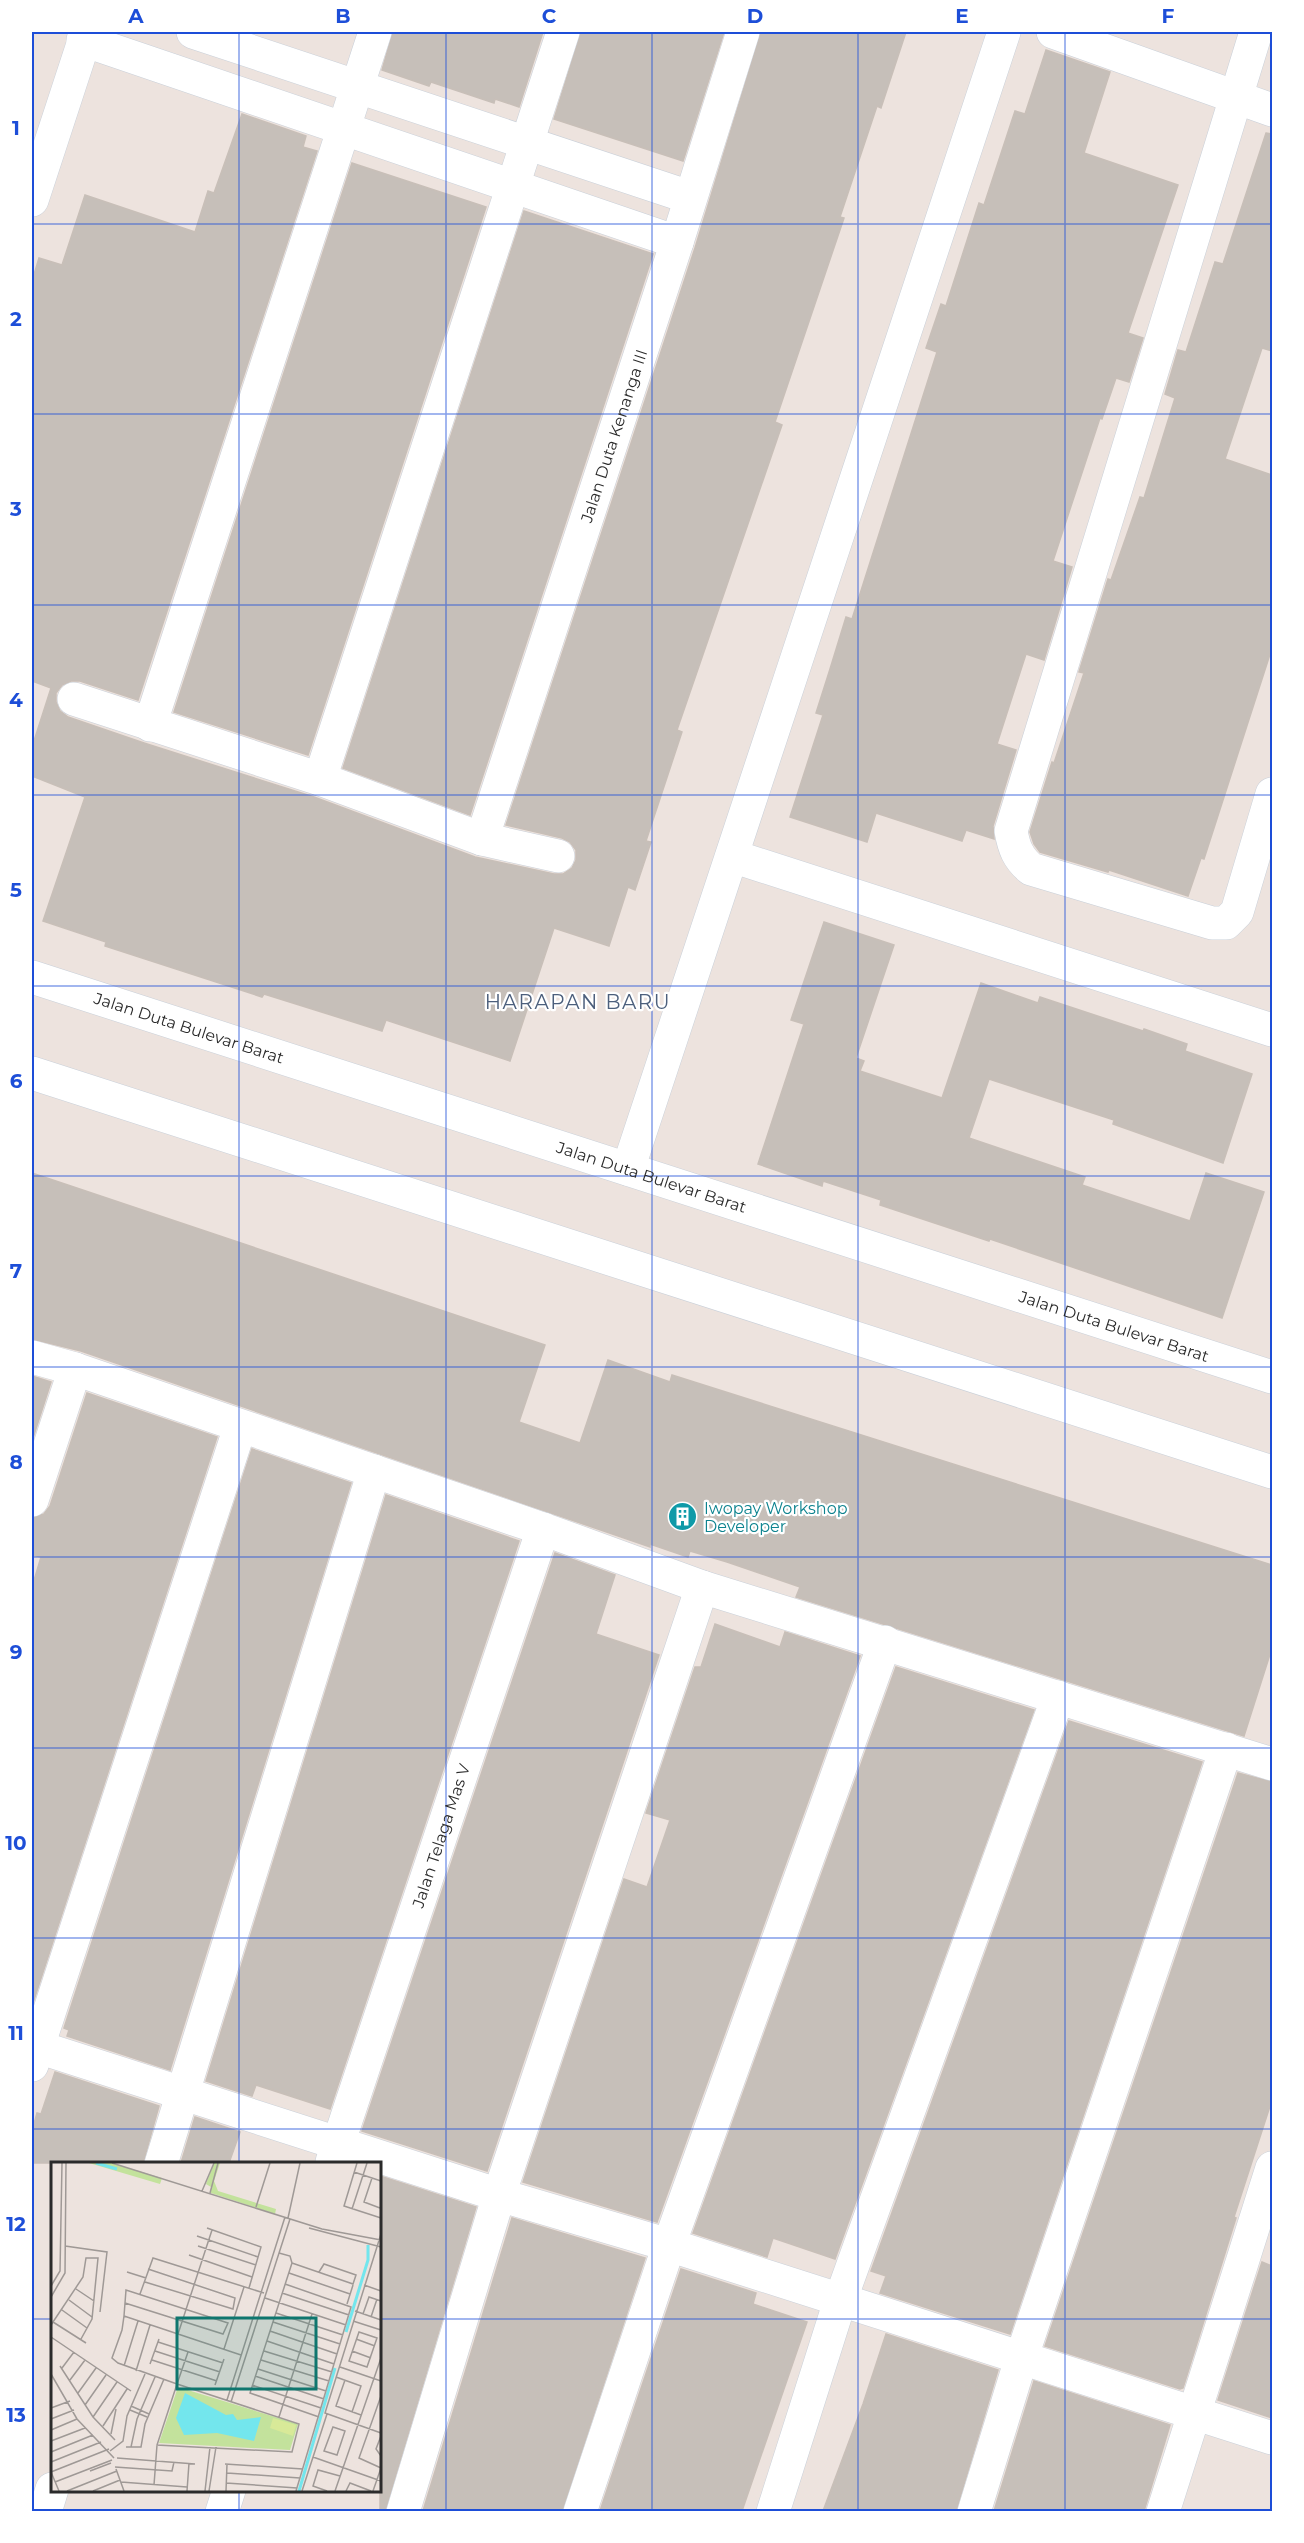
<svg xmlns="http://www.w3.org/2000/svg" width="1304" height="2543" font-family="Montserrat,sans-serif">
<rect width="100%" height="100%" fill="#ede3de"/>
<!-- building -->
<g fill="#c6bfb9" stroke="#c8bfb8" stroke-width="1.5">
<path d="M393 32H543L519 107 495 99 494 103 431 82 429 86 382 70Z"/>
<path d="M581 32H724L683 161 554 119Z"/>
<path d="M761 32H906L881 108 877 106 840 217 844 218 775 422 782 425 677 730 682 732 646 841 651 842 635 890 628 887 609 946 554 928 510 1061 386 1020 382 1031 264 994 262 997 105 946 106 942 43 921 85 797 32 776V747L51 688 32 681V281L39 258 62 265 85 195 195 232 208 191 214 193 242 114 306 136 303 147 317 151 138 700 80 681H71L62 685 56 693V702L60 711 68 717 144 743 314 797 475 857 554 874H563L572 868 576 860V850L570 842 562 838 506 825 695 248Z"/>
<path d="M1046 50 1110 72 1084 153 1178 185 1128 333 1143 338 1129 382 1116 378 1102 419 1100 418 1053 561 1072 567 1044 660 1026 654 997 744 1016 750 993 826 994 839 966 830 962 841 876 813 867 842 790 817 823 715 816 713 830 669 846 617 852 619 937 352 926 348 941 304 946 306 979 203 984 205 1015 111 1025 114Z"/>
<path d="M1266 133 1272 134V351L1262 348 1225 459 1272 475V648L1204 859 1201 858 1188 896 1109 870 1108 872 1040 852 1034 844 1030 832 1052 762 1054 763 1084 673 1079 672 1108 579 1111 580 1140 497 1144 498 1175 398 1165 394 1178 350 1186 352 1215 262 1223 264Z"/>
<path d="M352 163 486 207 308 755 174 712Z"/>
<path d="M524 211 653 254 470 815 343 768Z"/>
<path d="M824 922 894 945 856 1058 864 1061 860 1071 942 1098 981 983 1038 1003 1040 997 1143 1031 1144 1029 1187 1044 1185 1051 1252 1074 1223 1163 1113 1124 1114 1120 989 1079 969 1138 1085 1177 1082 1185 1190 1221 1206 1173 1264 1192 1222 1318 990 1239 989 1241 880 1205 881 1200 823 1181 822 1186 758 1164 804 1024 791 1020Z"/>
<path d="M32 1173 545 1345 519 1422 580 1443 608 1360 670 1382 672 1375 1272 1565V1648L1244 1736 796 1597 800 1587 727 1562 690 1551 688 1557 650 1544V1547L81 1351 32 1339Z"/>
<path d="M32 1376 51 1382 32 1441Z"/>
<path d="M87 1393 217 1437 32 2006V1587L41 1557 32 1555V1518L44 1514 50 1506Z"/>
<path d="M252 1449 351 1483 170 2070 67 2036 69 2030 64 2028Z"/>
<path d="M386 1495 519 1541 330 2109 256 2085 252 2096 206 2081Z"/>
<path d="M555 1553 615 1575 596 1634 659 1655 487 2171 362 2131Z"/>
<path d="M715 1624 780 1647 785 1632 860 1656 657 2222 523 2182 624 1879 647 1887 670 1820 646 1813 695 1667H701Z"/>
<path d="M896 1667 1034 1710 835 2259 773 2238 767 2257 693 2233Z"/>
<path d="M1069 1721 1202 1762 1010 2334 880 2293 886 2276 871 2271Z"/>
<path d="M1238 1773 1272 1782V2100L1234 2217 1236 2218 1183 2388 1180 2389 1045 2346Z"/>
<path d="M55 2072 159 2106 143 2163H32V2131L37 2113 41 2114Z"/>
<path d="M195 2117 240 2132 229 2163H181Z"/>
<path d="M380 2176 476 2207 385 2511H380Z"/>
<path d="M512 2218 645 2258 562 2511H423Z"/>
<path d="M1262 2262 1272 2266V2418L1218 2400Z"/>
<path d="M681 2269 756 2293 753 2304 807 2322 742 2511H600Z"/>
<path d="M886 2334 998 2370 956 2511H823L863 2404Z"/>
<path d="M1034 2381 1170 2425 1144 2511H994Z"/>
</g>
<g fill="none" stroke-linecap="round" stroke-linejoin="round">
<defs>
<g id="minor">
<path d="M193 32 689 197"/>
<path d="M1053 32 1272 110"/>
<path d="M1256 32 1011 831C1014 848 1018 858 1031 869L1212 923H1226L1237 912 1272 794"/>
<path d="M83 40 677 242"/>
<path d="M32 200 87 32"/>
<path d="M74 699 320 779 482 839 558 856"/>
<path d="M150 725 375 32"/>
<path d="M320 779 563 32"/>
<path id="s1" d="M482 839 677 242 743 32"/>
<path d="M732 856 1272 1030"/>
<path id="s2" d="M32 977 1272 1377"/>
<path d="M32 1073 1272 1472"/>
<path d="M628 1169 1004 32"/>
<path d="M32 1357 75 1369 543 1529 702 1587 1272 1764"/>
<path d="M32 1500 75 1369"/>
<path d="M32 2045 499 2195 669 2245 1272 2438"/>
<path d="M32 2065 240 1427"/>
<path id="s3" d="M332 2162 543 1529"/>
<path d="M161 2164 374 1471"/>
<path d="M45 2512 52 2489"/>
<path d="M222 2512 229 2490"/>
<path d="M403 2512 499 2195 702 1587"/>
<path d="M580 2512 669 2245 885 1642"/>
<path d="M773 2512 840 2301 1058 1697"/>
<path d="M974 2512 1021 2359 1226 1749"/>
<path d="M1163 2512 1272 2168"/>
</g>
</defs>
<!-- minor casing -->
<use href="#minor" stroke="#c9d0d9" stroke-width="34"/>
<!-- minor -->
<use href="#minor" stroke="#fff" stroke-width="33"/>
</g>
<!-- grid -->
<path fill="none" stroke="#1d4ed8" stroke-width="1.5" stroke-opacity="0.55" d="M239 32V2164M446 32V2512M652 32V2512M858 32V2512M1065 32V2512M32 224H1272M32 414H1272M32 605H1272M32 795H1272M32 986H1272M32 1176H1272M32 1367H1272M32 1557H1272M32 1748H1272M32 1938H1272M32 2129H1272M32 2319H52M380 2319H1272M239 2490V2512"/>
<!-- icons -->
<defs>
<symbol id="building-disc" viewBox="-11 -11 22 22"><circle r="9.5" fill="#0f9aa8" stroke="#fff"/><path d="M-4-6H4V6H1V3H-1V6H-4ZM-2.5-4.3h1.7v1.8h-1.7ZM.8-4.3h1.7v1.8H.8ZM-2.5-1h1.7V.8h-1.7ZM.8-1h1.7V.8H.8Z" fill="#fff"/></symbol>
</defs>
<g fill-rule="evenodd">
<use href="#building-disc" x="666" y="1500" width="33" height="33"/>
</g>
<g text-anchor="middle" stroke-width="4.5" stroke-linejoin="round" paint-order="stroke">
<!-- street labels -->
<g font-size="16" fill="#2b2b2b" stroke="#fff">
<text dy="6" stroke="none"><textPath href="#s1" startOffset="424">Jalan Duta Kenanga III</textPath></text>
<text dy="6" stroke="none"><textPath href="#s2" startOffset="165">Jalan Duta Bulevar Barat</textPath></text>
<text dy="6" stroke="none"><textPath href="#s2" startOffset="651">Jalan Duta Bulevar Barat</textPath></text>
<text dy="6" stroke="none"><textPath href="#s2" startOffset="1137">Jalan Duta Bulevar Barat</textPath></text>
<text dy="6" stroke="none"><textPath href="#s3" startOffset="344">Jalan Telaga Mas V</textPath></text>
</g>
<!-- culture labels -->
<g font-size="16" fill="#0d838f" stroke="#fff" text-anchor="start">
<text x="704" y="1514">Iwopay Workshop<tspan x="704" dy="18">Developer</tspan></text>
</g>
<!-- quarter labels -->
<g font-size="20" letter-spacing="1.5" fill="#4c5f7c" stroke="#fff">
<text x="578" y="1009">HARAPAN BARU</text>
</g>
</g>
<!-- overview -->
<g transform="translate(51 2162)">
<rect width="330" height="330" fill="#ede3de"/>
<path d="M38 1H61L111 16 109 22ZM163 1H169L163 19 167 29 225 47 224 52 160 31V25L155 22ZM127 225 247 262 239 288 108 281Z" fill="#c3e29c"/>
<path d="M222 256 245 263 242 274 219 266Z" fill="#d8e998"/>
<path d="M134 231 175 253 182 252 186 258 210 255 203 279 166 271 133 273 125 256Z" fill="#73e6ed"/>
<path fill="none" stroke="#73e6ed" stroke-width="3" d="M45 1 66 7M295 170 317 98V83M248 329 284 206"/>
<path fill="none" stroke="#9f9996" stroke-width="1.5" d="M61 1 271 67 330 78M306 1 293 44 330 56M303 10 330 19M321 16 313 40 329 46M151 29 163 1M159 31 167 1M205 45 219 1M301 47 316 1M237 56 249 1M156 66 210 85 198 126M258 66 330 85M330 72 274 251 330 271M146 74 207 95M14 84 56 90 49 150M147 84 205 103M228 91 239 94 241 101 199 231 268 255M138 93 201 115M241 101 302 122 305 113 273 102 268 110M76 110 95 116M238 111 299 132M94 120 182 147 184 136 97 107M234 122 300 145 245 329M313 123 330 129M0 124 9 109 11 1M25 127 43 139M231 131 298 153M89 132 102 96 213 131M0 135 14 111 15 1M214 136 295 163M18 138 41 155M74 141 172 172 177 161 75 128 73 154 71 168 61 196 67 201 126 222 137 190M296 142 302 123M11 148 36 166M304 149 330 158M225 151 292 173M312 152 318 135 330 139M73 154 190 193M320 155 326 137M302 159 330 168M2 160 35 181M222 160 289 182M0 163 32 115 35 96H47L41 157 30 177M219 169 286 192M308 170 326 176 316 205 298 199ZM127 172 161 68M0 175 80 229M305 177 324 184M216 179 283 202M107 180 172 201M173 187 193 125M104 189 169 210M213 189 281 210M301 189 320 196M101 198 166 219M210 198 278 219M99 202 108 177M9 204 42 255 64 278M73 204 87 159M289 205 330 219M11 206 23 190M207 207 275 229M85 209 99 163M0 212 26 257 63 296M204 214 273 237M285 215 310 224 301 250M19 218 34 198M294 218 285 244 310 253M126 222 248 262 241 290 106 283ZM164 223 173 197M201 223 270 246M27 231 45 206M176 238 234 55M180 240 239 57M34 243 55 213M80 244 98 252M0 246 19 239M79 248 96 255M42 255 66 220M228 255 261 152M0 257 23 248M52 264 76 227M282 265 294 269 286 293 273 289ZM0 268 26 257M60 272 65 247M330 274 325 287 330 294M0 279 34 266M75 285H90L94 262 113 217M80 285 86 257 104 215M59 289 72 279 76 254 94 212M0 290 42 273M262 295 330 319M66 296 144 302M0 300 50 280M174 302 252 307M64 305 121 309 123 300M65 307 73 329M39 309 60 301M176 311 249 316M4 320 61 298M70 320 136 325M175 321 246 326M103 323 106 283M8 329 0 310 58 287M16 329 66 309M42 329 69 318M136 329 138 301M154 329 159 285M158 329 165 285M175 329 176 302M251 329 276 252M276 329 262 324 267 308 289 314M284 329 330 196M295 329 299 321 320 329M322 329 330 306 308 296 330 234"/>
<path fill="#0f766e" fill-opacity="0.15" stroke="#0f766e" stroke-width="3" d="M126 156H265V227H126Z"/>
<rect width="330" height="330" fill="none" stroke="#2b2b2b" stroke-width="3"/>
</g>
<!-- border -->
<rect width="1304" height="2543" fill="none" stroke="#ffffff" stroke-width="66"/>
<rect x="33" y="33" width="1238" height="2477" fill="none" stroke="#1d4ed8" stroke-width="2"/>
<g font-size="20" text-anchor="middle" font-weight="bold" fill="#1d4ed8">
<text x="136" y="23">A</text>
<text x="343" y="23">B</text>
<text x="549" y="23">C</text>
<text x="755" y="23">D</text>
<text x="962" y="23">E</text>
<text x="1168" y="23">F</text>
<text x="16" y="135">1</text>
<text x="16" y="326">2</text>
<text x="16" y="516">3</text>
<text x="16" y="707">4</text>
<text x="16" y="897">5</text>
<text x="16" y="1088">6</text>
<text x="16" y="1278">7</text>
<text x="16" y="1469">8</text>
<text x="16" y="1659">9</text>
<text x="16" y="1850">10</text>
<text x="16" y="2040">11</text>
<text x="16" y="2231">12</text>
<text x="16" y="2422">13</text>
</g>
</svg>
